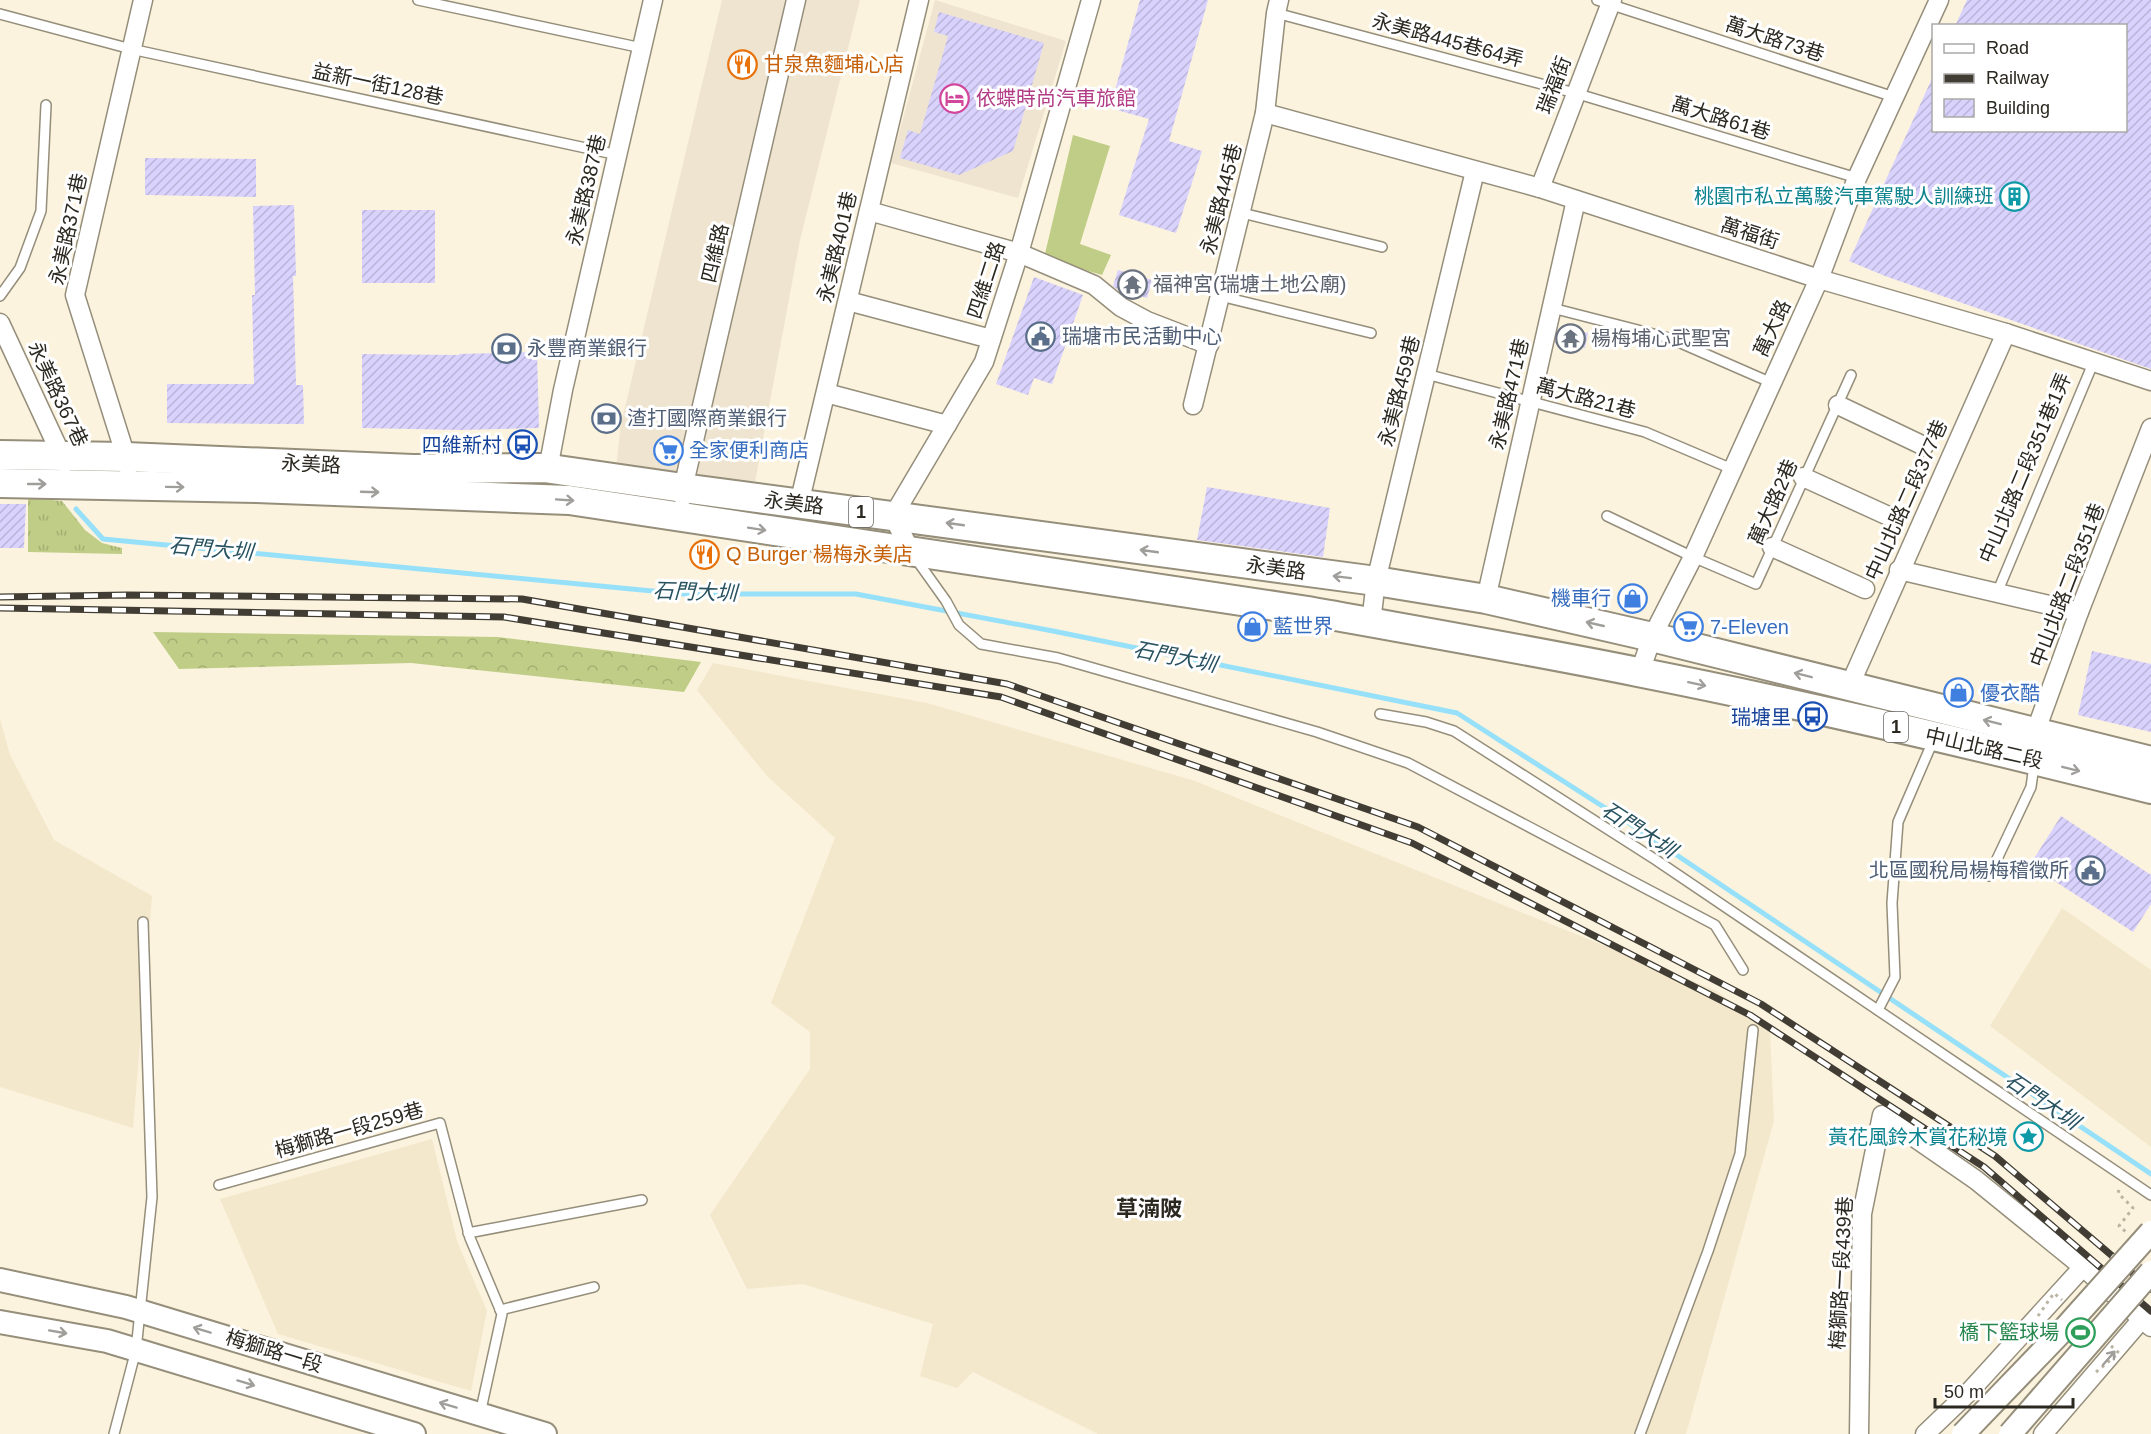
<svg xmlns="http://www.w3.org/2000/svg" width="2151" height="1434" font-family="Helvetica,'Noto Sans TC',sans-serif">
<defs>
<pattern id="grass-tufts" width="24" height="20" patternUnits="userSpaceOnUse" patternTransform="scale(1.5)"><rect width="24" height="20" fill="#bfcd86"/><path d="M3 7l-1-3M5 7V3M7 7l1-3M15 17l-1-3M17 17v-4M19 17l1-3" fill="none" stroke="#a4b073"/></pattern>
<pattern id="forest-crowns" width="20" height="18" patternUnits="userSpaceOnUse" patternTransform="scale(1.5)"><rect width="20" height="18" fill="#bfcd86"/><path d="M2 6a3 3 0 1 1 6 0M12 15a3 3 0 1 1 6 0" fill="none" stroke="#a4b073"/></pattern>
<pattern id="building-hatch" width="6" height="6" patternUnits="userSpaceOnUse" patternTransform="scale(1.5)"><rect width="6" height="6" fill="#d9d2fd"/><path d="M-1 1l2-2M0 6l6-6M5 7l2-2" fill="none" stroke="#bab4d9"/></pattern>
</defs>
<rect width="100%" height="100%" fill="#fbf3de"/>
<!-- commercial -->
<g fill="#efe4cf">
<path d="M722 0H860L800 240 755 482 616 468 621 424Z"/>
<path d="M935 0 1066 41 1018 198 891 163Z"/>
</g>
<!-- built -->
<g fill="#f3e8cc">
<path d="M713 663 927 703 1195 781 1717 991 1770 1030 1774 1121 1686 1434H1098L973 1372 957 1388 920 1376 933 1324 803 1284 747 1289 710 1215 810 1069V1032L771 1003 835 838 767 776 697 690Z"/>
<path d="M0 719 10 755 54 840 152 896 133 1128 0 1087Z"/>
<path d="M2062 908 2151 970V1147L1990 1026Z"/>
<path d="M432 1139 457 1241 487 1311 471 1391 278 1334 220 1199Z"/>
</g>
<!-- grass -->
<path fill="url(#grass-tufts)" d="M28 498 62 501 85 530 102 543 122 548V554L28 552Z"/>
<!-- forest -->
<path fill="url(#forest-crowns)" d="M153 632 498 637 701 662 684 692 411 663 179 669Z"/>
<!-- pitch -->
<path fill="#bfcd86" d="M1073 135 1110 146 1080 244 1111 255 1102 275 1044 258Z"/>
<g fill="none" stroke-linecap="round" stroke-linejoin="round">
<!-- stream -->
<path stroke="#97e0f9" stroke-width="5" d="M76 509 103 539 684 594H856L1053 631 1457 713 1638 829 2151 1174"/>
</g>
<!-- building -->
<g fill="url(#building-hatch)">
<path d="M1140 0H1208L1169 141 1202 151 1176 233 1119 215 1149 119 1110 108Z"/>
<path d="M1967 0H2151V369L1885 276 1849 261 1934 74V130H2126V26H1955Z"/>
<path d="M939 12 1044 43 1013 151 959 175 900 158 908 130 920 134 948 36 934 32Z"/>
<path d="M145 158 256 159V197L145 195Z"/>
<path d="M294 205 296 276H293L296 385H303L304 424 167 423V384H254L252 295H255L253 206Z"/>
<rect x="362" y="210" width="73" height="73"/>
<path d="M1118 270 1152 280 1147 298 1117 289 1113 286Z"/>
<path d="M1034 277 1083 295 1052 384 1034 378 1028 395 996 384Z"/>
<path d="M1559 328 1588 333 1585 348 1555 343Z"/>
<path d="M537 352 539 428 461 430 362 428V354L459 355V354Z"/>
<path d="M1207 487 1330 508 1323 557 1197 540Z"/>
<path d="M0 504H26L24 548H0Z"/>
<path d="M2092 651 2151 664V732L2078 715Z"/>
<path d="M2061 816 2151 875V904L2133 932 2030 865Z"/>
</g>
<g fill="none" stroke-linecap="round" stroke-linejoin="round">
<defs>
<g id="service">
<path d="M418 0 642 48"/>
<path d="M1597 0 1894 97"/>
<path d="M1276 13 1575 93 1857 178"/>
<path d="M0 14 131 49 618 155"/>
<path d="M1242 213 1382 247"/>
<path d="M0 296 20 268 41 211 46 105"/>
<path d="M1220 296 1371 333"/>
<path d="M1552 308 1669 338 1772 383"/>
<path d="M1426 374 1645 432 1732 469"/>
<path d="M1607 516 1693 557 1756 584 1851 375"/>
<path d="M916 559 946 601 959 625 981 644 1058 658 1317 732 1408 763 1715 925 1743 970"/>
<path d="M1997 593 2094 361"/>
<path d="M1380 714 1426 722 1454 731 1656 860 2151 1195"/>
<path d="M1989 876 2031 787 2034 765"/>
<path d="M1878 1010 1895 977 1892 903 1898 822 1933 741"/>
<path d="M219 1185 440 1123 470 1238 502 1314 480 1414"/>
<path d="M468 1233 642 1200"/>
<path d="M500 1310 594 1287"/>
<path d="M114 1434 136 1350 152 1197 143 922"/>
<path d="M1640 1434 1708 1251 1740 1154 1753 1030"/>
</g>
<g id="minor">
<path d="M1265 113 1540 188 1819 279 2006 333 2151 381"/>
<path d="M1540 188 1612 0"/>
<path d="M869 211 1019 253 1094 285 1121 307 1147 321 1209 345"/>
<path d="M848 301 991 339"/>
<path d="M0 323 65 463"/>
<path d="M826 393 947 425"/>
<path d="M1193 405 1265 113 1276 13 1279 0"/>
<path d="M1838 405 1924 446"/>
<path d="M128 467 126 457 75 295 143 0"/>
<path d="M548 469 563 390 653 0"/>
<path d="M1803 477 1895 519"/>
<path d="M683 497V488L796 0"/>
<path d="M799 504 919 0"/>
<path d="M1772 547 1865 589"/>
<path d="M911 552 893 516 984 362 1019 253 1091 0"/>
<path d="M1899 570 2079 612"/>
<path d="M1486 599 1576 200"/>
<path d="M1371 622 1376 581 1475 171"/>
<path d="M1640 672 1652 637 1693 557 1819 279 1857 178 1939 0"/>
<path d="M1849 687 2006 333"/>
<path d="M2035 743V733L2079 612 2151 428"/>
<path d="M1859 1434 1862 1214 1882 1115 1976 1180 2083 1267 2151 1327"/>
<path d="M1925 1434 1970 1391 2083 1267"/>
<path d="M2043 1434 2142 1319"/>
</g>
<g id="tertiary">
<path d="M0 1280 126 1307 545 1434"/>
<path d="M0 1322 107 1341 414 1434"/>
</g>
<g id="primary">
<path d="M0 455 126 457 413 469 544 468 690 489 1376 581 1486 599 1652 637 2151 761"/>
<path d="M0 483 256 488 569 500 1308 611C1418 631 1529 650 1638 672 1810 706 1981 746 2151 789"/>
</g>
</defs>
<!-- service casing -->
<use href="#service" stroke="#958e7b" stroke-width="12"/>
<!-- minor casing -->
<use href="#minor" stroke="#958e7b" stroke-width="21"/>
<!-- tertiary casing -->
<use href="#tertiary" stroke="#958e7b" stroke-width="26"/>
<!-- primary casing -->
<use href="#primary" stroke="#958e7b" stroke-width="32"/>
<!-- path -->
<path stroke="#bab4a3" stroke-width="3" stroke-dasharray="3 4.5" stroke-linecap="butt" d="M2119 1190 2118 1193 2133 1208 2119 1226 2126 1232"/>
<!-- service -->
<use href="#service" stroke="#fff" stroke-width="9"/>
<!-- minor -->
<use href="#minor" stroke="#fff" stroke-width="18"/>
<!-- tertiary -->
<use href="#tertiary" stroke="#fff" stroke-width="22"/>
<!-- primary -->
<use href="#primary" stroke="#fff" stroke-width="28"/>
<defs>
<g id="rail">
<path d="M0 597 127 595 522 599 1007 684 1418 827 1761 1004 1995 1156 2151 1289"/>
<path d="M0 608 504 617 1001 697 1412 843 1750 1015 1984 1167 2151 1311"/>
</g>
</defs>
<!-- rail casing -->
<use href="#rail" stroke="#413d34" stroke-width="7"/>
<!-- rail -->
<use href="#rail" stroke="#fff" stroke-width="4.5" stroke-dasharray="14" stroke-linecap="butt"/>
<defs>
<g id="tertiary-bridge">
<path d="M1963 1434 2066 1327 2151 1232"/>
<path d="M2010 1434 2151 1272"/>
</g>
</defs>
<!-- tertiary-bridge casing -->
<use href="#tertiary-bridge" stroke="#958e7b" stroke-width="26" stroke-linecap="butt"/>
<!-- path-bridge -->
<g stroke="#bab4a3" stroke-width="3" stroke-dasharray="3 4.5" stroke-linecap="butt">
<path d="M2038 1316 2054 1293 2062 1300"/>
<path d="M2096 1372 2119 1353 2111 1346"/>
</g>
<!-- tertiary-bridge -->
<use href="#tertiary-bridge" stroke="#fff" stroke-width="22"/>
</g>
<!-- one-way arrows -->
<defs><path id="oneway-shaft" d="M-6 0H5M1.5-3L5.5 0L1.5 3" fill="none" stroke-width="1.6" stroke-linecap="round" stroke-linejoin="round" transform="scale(1.5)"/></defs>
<g stroke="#a09e9b">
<use href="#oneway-shaft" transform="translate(37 484)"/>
<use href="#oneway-shaft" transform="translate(175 487) rotate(1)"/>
<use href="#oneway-shaft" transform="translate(370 492) rotate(2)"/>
<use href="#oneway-shaft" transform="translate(565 500) rotate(4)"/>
<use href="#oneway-shaft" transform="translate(955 524) rotate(-172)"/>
<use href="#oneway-shaft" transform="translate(757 529) rotate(9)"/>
<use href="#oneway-shaft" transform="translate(1149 551) rotate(-172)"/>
<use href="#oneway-shaft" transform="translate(1342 577) rotate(-173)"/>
<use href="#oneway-shaft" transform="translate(1595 624) rotate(-167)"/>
<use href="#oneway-shaft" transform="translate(1803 675) rotate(-166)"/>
<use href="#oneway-shaft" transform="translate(1697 684) rotate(12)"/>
<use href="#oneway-shaft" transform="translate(1992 722) rotate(-166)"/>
<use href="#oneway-shaft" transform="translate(2071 769) rotate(14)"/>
<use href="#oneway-shaft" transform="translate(202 1330) rotate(-163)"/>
<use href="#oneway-shaft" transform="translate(58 1332) rotate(10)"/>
<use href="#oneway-shaft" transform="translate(2109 1358) rotate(-49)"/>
<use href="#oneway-shaft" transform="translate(246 1383) rotate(17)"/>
<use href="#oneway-shaft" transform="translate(448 1405) rotate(-163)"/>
</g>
<!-- icons -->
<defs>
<symbol id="restaurant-ring" viewBox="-11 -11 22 22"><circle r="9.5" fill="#fff" stroke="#e8710a" stroke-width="1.5"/><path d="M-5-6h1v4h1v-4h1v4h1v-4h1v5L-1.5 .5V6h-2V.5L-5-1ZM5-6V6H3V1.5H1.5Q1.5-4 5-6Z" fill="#e8710a"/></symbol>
<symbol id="hotel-ring" viewBox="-11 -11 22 22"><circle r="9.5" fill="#fff" stroke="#d1479c" stroke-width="1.5"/><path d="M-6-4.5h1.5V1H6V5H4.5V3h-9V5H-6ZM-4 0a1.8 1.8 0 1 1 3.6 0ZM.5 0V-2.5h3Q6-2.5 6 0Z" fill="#d1479c"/></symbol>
<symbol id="building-ring" viewBox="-11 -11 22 22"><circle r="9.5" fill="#fff" stroke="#0f9aa8" stroke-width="1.5"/><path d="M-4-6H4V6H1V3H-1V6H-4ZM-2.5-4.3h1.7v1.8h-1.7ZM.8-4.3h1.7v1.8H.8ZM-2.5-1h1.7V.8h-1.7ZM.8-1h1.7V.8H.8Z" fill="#0f9aa8"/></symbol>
<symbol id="temple-ring" viewBox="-11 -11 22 22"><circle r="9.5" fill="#fff" stroke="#6b7280" stroke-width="1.5"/><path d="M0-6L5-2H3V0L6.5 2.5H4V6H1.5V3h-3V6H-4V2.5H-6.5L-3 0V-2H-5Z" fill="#6b7280"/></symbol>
<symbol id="civic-ring" viewBox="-11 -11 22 22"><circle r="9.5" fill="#fff" stroke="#5c6f8a" stroke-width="1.5"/><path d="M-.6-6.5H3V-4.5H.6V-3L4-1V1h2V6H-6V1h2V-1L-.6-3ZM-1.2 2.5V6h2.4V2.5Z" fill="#5c6f8a"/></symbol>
<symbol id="bank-ring" viewBox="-11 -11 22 22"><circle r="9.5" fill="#fff" stroke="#5c6f8a" stroke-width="1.5"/><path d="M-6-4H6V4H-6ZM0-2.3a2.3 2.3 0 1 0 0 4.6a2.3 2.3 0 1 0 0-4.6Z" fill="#5c6f8a"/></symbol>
<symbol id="bus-ring" viewBox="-11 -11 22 22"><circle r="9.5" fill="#fff" stroke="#1a4fb4" stroke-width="1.5"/><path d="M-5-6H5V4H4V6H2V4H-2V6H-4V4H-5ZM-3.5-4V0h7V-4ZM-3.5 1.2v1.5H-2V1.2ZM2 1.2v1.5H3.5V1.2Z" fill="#1a4fb4"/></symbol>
<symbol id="supermarket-ring" viewBox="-11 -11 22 22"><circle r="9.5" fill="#fff" stroke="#3f7fe0" stroke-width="1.5"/><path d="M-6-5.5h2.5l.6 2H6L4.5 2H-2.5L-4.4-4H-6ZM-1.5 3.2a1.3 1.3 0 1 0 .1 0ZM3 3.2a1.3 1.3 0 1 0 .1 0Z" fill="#3f7fe0"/></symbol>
<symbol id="shop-ring" viewBox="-11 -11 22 22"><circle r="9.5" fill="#fff" stroke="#3f7fe0" stroke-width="1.5"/><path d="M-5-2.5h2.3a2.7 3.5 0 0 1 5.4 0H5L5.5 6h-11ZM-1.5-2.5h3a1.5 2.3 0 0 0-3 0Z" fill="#3f7fe0"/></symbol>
<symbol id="sight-ring" viewBox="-11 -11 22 22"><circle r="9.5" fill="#fff" stroke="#0f9aa8" stroke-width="1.5"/><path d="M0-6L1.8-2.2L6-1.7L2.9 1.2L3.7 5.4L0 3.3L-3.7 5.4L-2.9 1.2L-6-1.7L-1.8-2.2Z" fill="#0f9aa8"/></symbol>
<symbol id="stadium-ring" viewBox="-11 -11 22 22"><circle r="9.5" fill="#fff" stroke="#2e9e5b" stroke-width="1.5"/><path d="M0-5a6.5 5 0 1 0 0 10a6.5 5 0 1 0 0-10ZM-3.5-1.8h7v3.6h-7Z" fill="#2e9e5b"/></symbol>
</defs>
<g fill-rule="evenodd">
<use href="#restaurant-ring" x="726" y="48" width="33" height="33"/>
<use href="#hotel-ring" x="938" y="82" width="33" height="33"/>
<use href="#building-ring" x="1998" y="180" width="33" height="33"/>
<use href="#temple-ring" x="1116" y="268" width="33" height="33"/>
<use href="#civic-ring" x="1024" y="320" width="33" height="33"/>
<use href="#temple-ring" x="1554" y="322" width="33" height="33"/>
<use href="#bank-ring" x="490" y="332" width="33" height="33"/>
<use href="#bank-ring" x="590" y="402" width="33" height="33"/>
<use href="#bus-ring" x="506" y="428" width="33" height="33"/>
<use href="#supermarket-ring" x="652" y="434" width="33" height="33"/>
<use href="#restaurant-ring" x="688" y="538" width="33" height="33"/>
<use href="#shop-ring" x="1616" y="582" width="33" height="33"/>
<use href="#shop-ring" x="1236" y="610" width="33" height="33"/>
<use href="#supermarket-ring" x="1672" y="610" width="33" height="33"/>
<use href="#shop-ring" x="1942" y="676" width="33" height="33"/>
<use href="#bus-ring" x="1796" y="700" width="33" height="33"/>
<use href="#civic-ring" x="2074" y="854" width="33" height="33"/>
<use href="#sight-ring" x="2012" y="1120" width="33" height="33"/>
<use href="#stadium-ring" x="2064" y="1316" width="33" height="33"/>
</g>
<g text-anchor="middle" stroke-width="6" stroke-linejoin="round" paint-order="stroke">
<!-- shield labels -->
<g fill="#fff" stroke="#6b6863" stroke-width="1.5">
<rect x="849" y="497" width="24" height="30" rx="4.5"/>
<rect x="1884" y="712" width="24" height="30" rx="4.5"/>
</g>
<g font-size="18" font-weight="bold" fill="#2b2820">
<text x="861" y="518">1</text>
<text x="1896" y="733">1</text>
</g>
<!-- street labels -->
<g font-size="20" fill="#2b2820" stroke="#fff">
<text transform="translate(1775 39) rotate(18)" y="7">萬大路73巷</text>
<text transform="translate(1448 40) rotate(15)" y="7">永美路445巷64弄</text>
<text transform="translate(378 84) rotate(12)" y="7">益新一街128巷</text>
<text transform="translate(1554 85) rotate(-69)" y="7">瑞福街</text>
<text transform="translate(1721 118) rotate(17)" y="7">萬大路61巷</text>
<text transform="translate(586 190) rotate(-77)" y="7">永美路387巷</text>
<text transform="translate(1221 199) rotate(-76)" y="7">永美路445巷</text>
<text transform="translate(68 229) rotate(-78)" y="7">永美路371巷</text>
<text transform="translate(1750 233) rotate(18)" y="7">萬福街</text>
<text transform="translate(837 247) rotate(-77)" y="7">永美路401巷</text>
<text transform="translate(715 253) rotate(-77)" y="7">四維路</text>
<text transform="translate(986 280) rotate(-72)" y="7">四維二路</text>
<text transform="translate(1772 328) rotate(-65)" y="7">萬大路</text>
<text transform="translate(1399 391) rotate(-76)" y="7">永美路459巷</text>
<text transform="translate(58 394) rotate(65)" y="7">永美路367巷</text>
<text transform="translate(1509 394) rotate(-77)" y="7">永美路471巷</text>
<text transform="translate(1586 398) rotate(15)" y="7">萬大路21巷</text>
<text transform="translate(311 464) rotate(3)" y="7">永美路</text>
<text transform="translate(2025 468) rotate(-67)" y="7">中山北路二段351巷1弄</text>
<text transform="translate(1906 500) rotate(-66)" y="7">中山北路二段377巷</text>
<text transform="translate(1773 502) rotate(-66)" y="7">萬大路2巷</text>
<text transform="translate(794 503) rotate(7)" y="7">永美路</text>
<text transform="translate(1276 568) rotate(8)" y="7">永美路</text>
<text transform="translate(2067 585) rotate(-69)" y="7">中山北路二段351巷</text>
<text transform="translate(1984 748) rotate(13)" y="7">中山北路二段</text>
<text transform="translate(349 1130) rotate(-16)" y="7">梅獅路一段259巷</text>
<text transform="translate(1841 1273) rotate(-87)" y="7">梅獅路一段439巷</text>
<text transform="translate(274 1351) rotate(17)" y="7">梅獅路一段</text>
</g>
<!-- food labels -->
<g font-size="20" fill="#c56008" stroke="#fff" text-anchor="start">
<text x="764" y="71">甘泉魚麵埔心店</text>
<text x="726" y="561">Q Burger 楊梅永美店</text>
</g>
<!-- hotel labels -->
<g font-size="20" fill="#b23c85" stroke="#fff" text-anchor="start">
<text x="976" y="105">依蝶時尚汽車旅館</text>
</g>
<!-- culture labels -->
<g font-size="20" fill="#0d838f" stroke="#fff" text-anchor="end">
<text x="1994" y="203">桃園市私立萬駿汽車駕駛人訓練班</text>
<text x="2008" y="1144">黃花風鈴木賞花秘境</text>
</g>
<!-- worship labels -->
<g font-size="20" fill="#5b616d" stroke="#fff" text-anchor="start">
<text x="1153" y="291">福神宮(瑞塘土地公廟)</text>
<text x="1591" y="345">楊梅埔心武聖宮</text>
</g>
<!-- service labels -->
<g font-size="20" fill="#4e5e75" stroke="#fff" text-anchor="start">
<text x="1062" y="343">瑞塘市民活動中心</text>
<text x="527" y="355">永豐商業銀行</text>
<text x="627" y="425">渣打國際商業銀行</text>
<text x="2069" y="877" text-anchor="end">北區國稅局楊梅稽徵所</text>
</g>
<!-- transit labels -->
<g font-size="20" fill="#164399" stroke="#fff" text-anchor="end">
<text x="502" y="452">四維新村</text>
<text x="1791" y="724">瑞塘里</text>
</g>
<!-- shop labels -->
<g font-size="20" fill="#366cbe" stroke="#fff" text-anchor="start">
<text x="689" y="457">全家便利商店</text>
<text x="1611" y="605" text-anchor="end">機車行</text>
<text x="1273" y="633">藍世界</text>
<text x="1710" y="634">7-Eleven</text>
<text x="1980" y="700">優衣酷</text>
</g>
<!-- leisure labels -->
<g font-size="20" fill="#27864d" stroke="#fff" text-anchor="end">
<text x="2059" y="1339">橋下籃球場</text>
</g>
<!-- water labels -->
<g font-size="21" font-style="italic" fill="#285260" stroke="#fff">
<text transform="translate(211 549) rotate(5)" y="7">石門大圳</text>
<text transform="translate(695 592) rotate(2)" y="7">石門大圳</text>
<text transform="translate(1175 657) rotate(11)" y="7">石門大圳</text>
<text transform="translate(1639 830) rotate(33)" y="7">石門大圳</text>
<text transform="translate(2042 1101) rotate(34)" y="7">石門大圳</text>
</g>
<!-- quarter labels -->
<g font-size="22" font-weight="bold" fill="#2b2820" stroke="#fff">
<text x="1149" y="1216">草湳陂</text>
</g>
</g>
<!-- legend -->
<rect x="1932" y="24" width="195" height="108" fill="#ffffff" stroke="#aaa9a6" stroke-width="1.5"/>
<rect x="1944" y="44" width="30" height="9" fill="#ffffff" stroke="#aaa9a6" stroke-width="1.5"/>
<text x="1986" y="54" font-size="18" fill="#2b2820">Road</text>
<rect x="1944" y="74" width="30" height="9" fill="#413d34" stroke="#aaa9a6" stroke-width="1.5"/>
<text x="1986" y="84" font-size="18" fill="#2b2820">Railway</text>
<rect x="1944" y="99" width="30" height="18" fill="url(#building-hatch)" stroke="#aaa9a6" stroke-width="1.5"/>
<text x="1986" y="114" font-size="18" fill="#2b2820">Building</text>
<!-- scale -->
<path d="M1935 1398v9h138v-9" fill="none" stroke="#2b2820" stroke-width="3"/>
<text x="1944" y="1398" font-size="18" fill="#2b2820" stroke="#ffffff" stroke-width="4.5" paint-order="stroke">50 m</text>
</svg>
